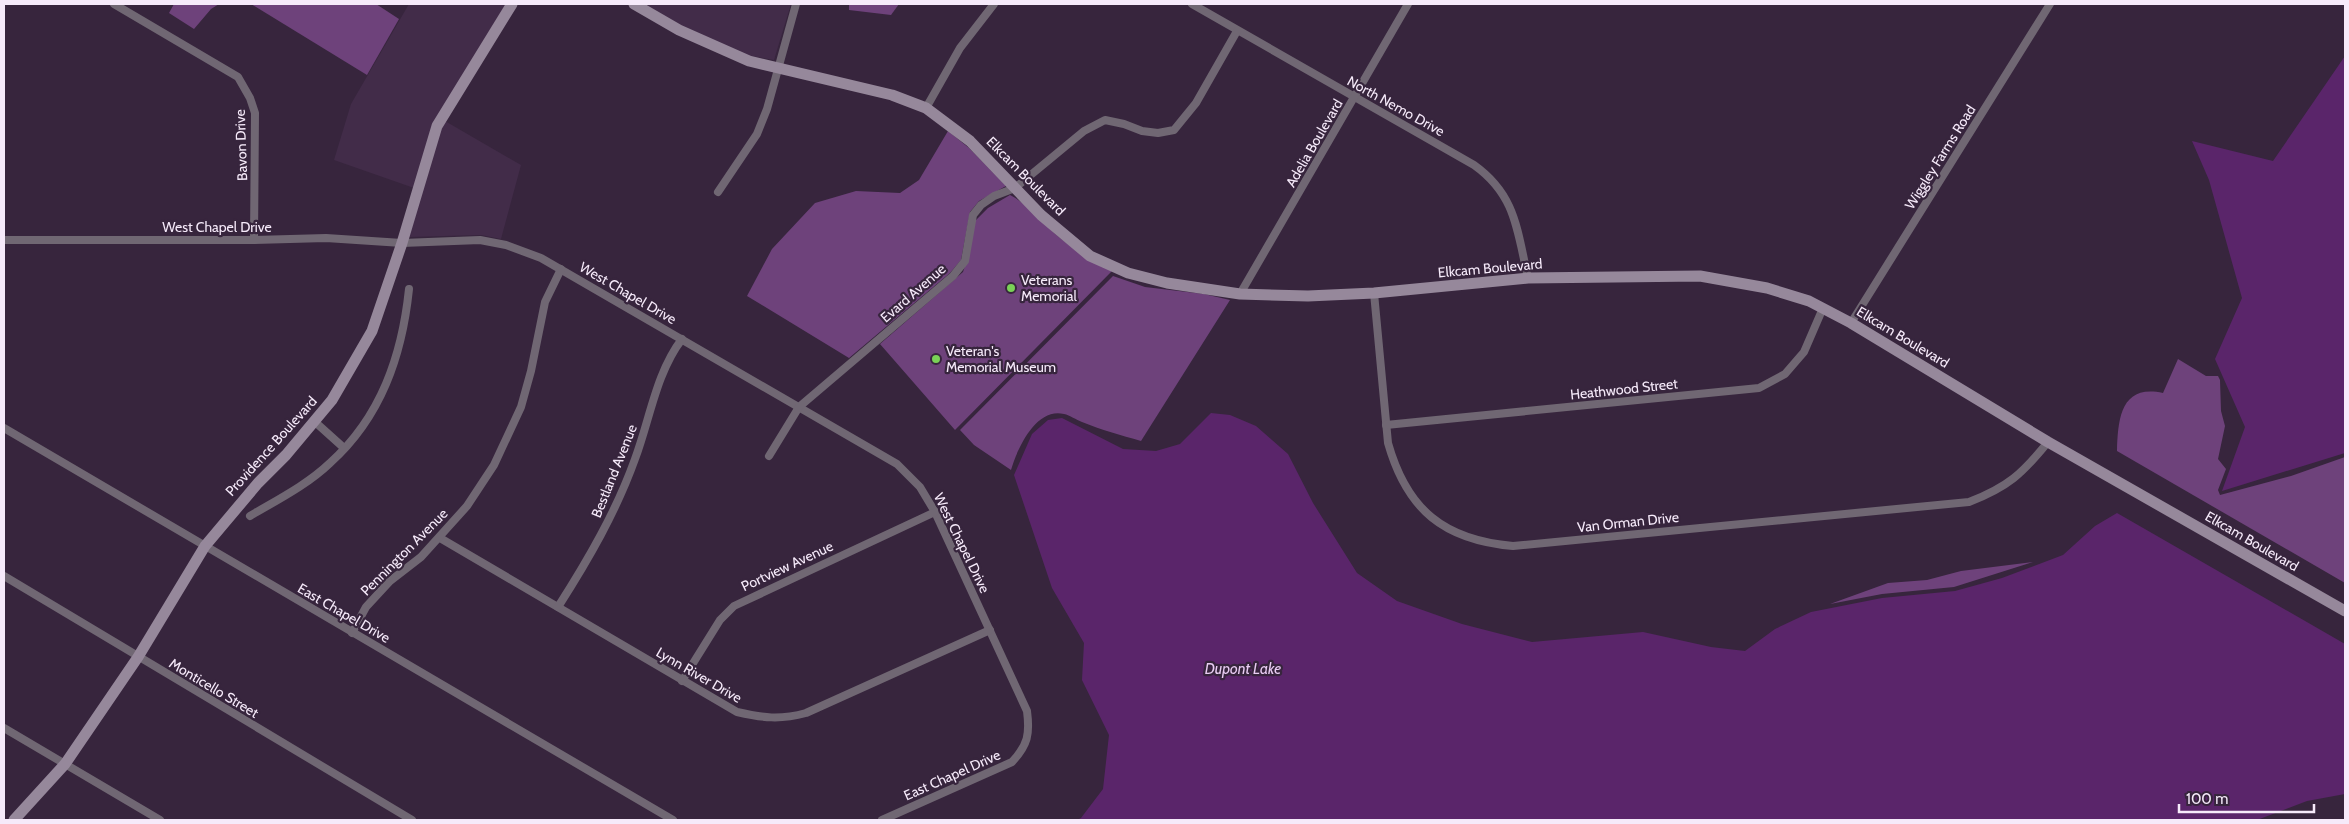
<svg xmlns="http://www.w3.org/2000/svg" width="2349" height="824" font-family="Cabin,sans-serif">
<rect width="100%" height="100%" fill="#37253d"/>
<!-- built -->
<g fill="#422c49">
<path d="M409 4H506L433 124 414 188 334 160 351 104Z"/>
<path d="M645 4H791L774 60 751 56 681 25Z"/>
<path d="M445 121 521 165 501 239 481 235 409 237 441 128Z"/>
</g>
<!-- green -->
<g fill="#6e427b">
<path d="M174 4H219L211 9 194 29 169 13Z"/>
<path d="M251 4H376L399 19 367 75Z"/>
<path d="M849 4H899L891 15 849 10Z"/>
<path d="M948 131 969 148 1006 186 979 201 970 212 961 260 950 273 849 358 747 296 772 249 815 203 856 191 900 193 919 180Z"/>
<path d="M1010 195C1030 205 1043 224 1060 238 1076 251 1093 261 1112 271L955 430 880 344 963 272 969 254 975 221 988 208Z"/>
<path d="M1113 276 1145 287 1204 294 1230 300 1141 441C1121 435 1101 430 1082 422 1076 420 1070 415 1064 414 1036 407 1017 449 1011 470L974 445 960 430Z"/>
<path d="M2178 359 2206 376H2218L2220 380 2221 411 2225 426 2218 459 2226 469 2218 490 2220 495 2291 476 2345 457V583L2117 451C2118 418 2121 384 2163 393Z"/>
<path d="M2033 562 1954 587 1882 594 1830 604 1888 583 1927 580 1961 571Z"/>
</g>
<!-- water -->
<g fill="#5a256a">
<path d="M2345 56V453L2222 491 2245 427 2215 359 2242 298 2209 180 2192 141 2273 161Z"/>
<path d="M1211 413 1230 415 1256 426 1288 454 1313 503 1357 573 1397 601 1462 624 1532 642 1643 632 1711 647 1745 651 1775 629 1811 612 1882 598 1955 591 2002 578 2063 555 2095 526 2117 513 2345 644V794L2307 801 2257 820H1077L1081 818 1103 789 1109 735 1082 680 1084 643 1052 588 1014 475 1032 434 1048 420 1062 418 1123 449 1156 451 1180 444Z"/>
</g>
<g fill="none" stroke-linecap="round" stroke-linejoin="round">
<!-- street -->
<g stroke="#706773" stroke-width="8">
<path d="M114 4 238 77 250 98 255 113 254 240"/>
<path d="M1192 4 1474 165C1516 195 1517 230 1528 278"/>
<path d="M926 108 960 48 994 4"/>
<path d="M718 192 757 134 767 109 796 4"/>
<path d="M4 240H254L326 238 402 243 480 240 506 245 541 258 897 464 920 487 935 512 1027 711C1030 734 1028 745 1012 762L882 820"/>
<path d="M1374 293 1388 443C1407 510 1444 540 1513 546L1969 502C2008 487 2022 474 2048 442"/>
<path d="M1240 294 1408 4"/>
<path d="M1851 323 2050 4"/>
<path d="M314 421 344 448"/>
<path d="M1386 425 1759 388 1785 374 1804 352 1823 308"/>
<path d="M4 428 673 820"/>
<path d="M769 456 799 407 953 276 965 261 973 215 981 205 994 196 1015 188 1084 131 1105 120 1124 124 1142 131 1158 133 1174 130 1196 103 1237 31"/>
<path d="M250 516C277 500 307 485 330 463 381 417 402 356 409 289"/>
<path d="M440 538 737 712C763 718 780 720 806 713L990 630"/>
<path d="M4 576 412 820"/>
<path d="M558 607C588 560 616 512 635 459 650 419 656 373 682 339"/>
<path d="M352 633 366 607 390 581 421 557 467 506 494 465 521 407 531 371 545 302 561 269"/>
<path d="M682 681 720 620 734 606 935 512"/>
<path d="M4 728 160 820"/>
</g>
<!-- secondary -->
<g stroke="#96889b" stroke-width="11">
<path d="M634 4 679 30 749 61 892 95 926 108 970 141 1041 215 1090 256 1128 273 1167 283 1240 294 1308 296 1374 293 1528 278 1700 276 1767 288 1809 301 1851 323 2048 442 2345 611"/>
<path d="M14 820 65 764 138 657 205 546 258 483 286 455 332 400 372 331 402 243 437 126 512 4"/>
</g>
</g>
<!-- markers -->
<g fill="#7ad157" stroke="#37253d" stroke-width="2">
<circle cx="1011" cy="288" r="5"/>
<circle cx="936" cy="359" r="5"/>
</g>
<g text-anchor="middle" stroke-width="4.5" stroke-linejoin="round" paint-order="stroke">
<!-- street labels -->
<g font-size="14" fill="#f6eafa" stroke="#37253d">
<text transform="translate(1396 106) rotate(29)" y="5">North Nemo Drive</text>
<text transform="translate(1314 143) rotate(-60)" y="5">Adelia Boulevard</text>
<text transform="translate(241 145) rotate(-92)" y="5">Bavon Drive</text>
<text transform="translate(1940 157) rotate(-58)" y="5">Wiggley Farms Road</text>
<text transform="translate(1026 176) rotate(45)" y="5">Elkcam Boulevard</text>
<text x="217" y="232">West Chapel Drive</text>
<text transform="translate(1490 268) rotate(-5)" y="5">Elkcam Boulevard</text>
<text transform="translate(628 293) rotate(30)" y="5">West Chapel Drive</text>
<text transform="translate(913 293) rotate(-41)" y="5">Evard Avenue</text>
<text transform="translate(1903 337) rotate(31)" y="5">Elkcam Boulevard</text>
<text transform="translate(1624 389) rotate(-6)" y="5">Heathwood Street</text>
<text transform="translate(271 446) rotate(-48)" y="5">Providence Boulevard</text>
<text transform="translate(614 471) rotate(-68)" y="5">Bestland Avenue</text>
<text transform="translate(1628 522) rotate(-6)" y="5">Van Orman Drive</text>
<text transform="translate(2252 541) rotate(30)" y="5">Elkcam Boulevard</text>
<text transform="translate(962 543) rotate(64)" y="5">West Chapel Drive</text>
<text transform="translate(404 552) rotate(-45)" y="5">Pennington Avenue</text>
<text transform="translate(787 566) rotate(-25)" y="5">Portview Avenue</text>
<text transform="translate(344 613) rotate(30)" y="5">East Chapel Drive</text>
<text transform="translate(699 675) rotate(30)" y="5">Lynn River Drive</text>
<text transform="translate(214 688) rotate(31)" y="5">Monticello Street</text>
<text transform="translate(952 775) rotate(-24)" y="5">East Chapel Drive</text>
</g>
<!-- poi labels -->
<g font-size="14" fill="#f6eafa" stroke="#37253d" text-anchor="start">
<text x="1021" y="285">Veterans<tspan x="1021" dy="16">Memorial</tspan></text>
<text x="946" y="356">Veteran's<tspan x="946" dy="16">Memorial Museum</tspan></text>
</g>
<!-- water labels -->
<g font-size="15" font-style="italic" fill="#e9ccf3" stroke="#37253d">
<text x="1243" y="674">Dupont Lake</text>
</g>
</g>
<!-- border -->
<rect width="2349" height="824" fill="none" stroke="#f6eafa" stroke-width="10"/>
<!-- scale -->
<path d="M2179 804v8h135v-8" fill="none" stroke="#f6eafa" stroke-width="2.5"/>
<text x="2186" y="804" font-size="15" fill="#f6eafa" stroke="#37253d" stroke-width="4" paint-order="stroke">100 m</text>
</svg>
